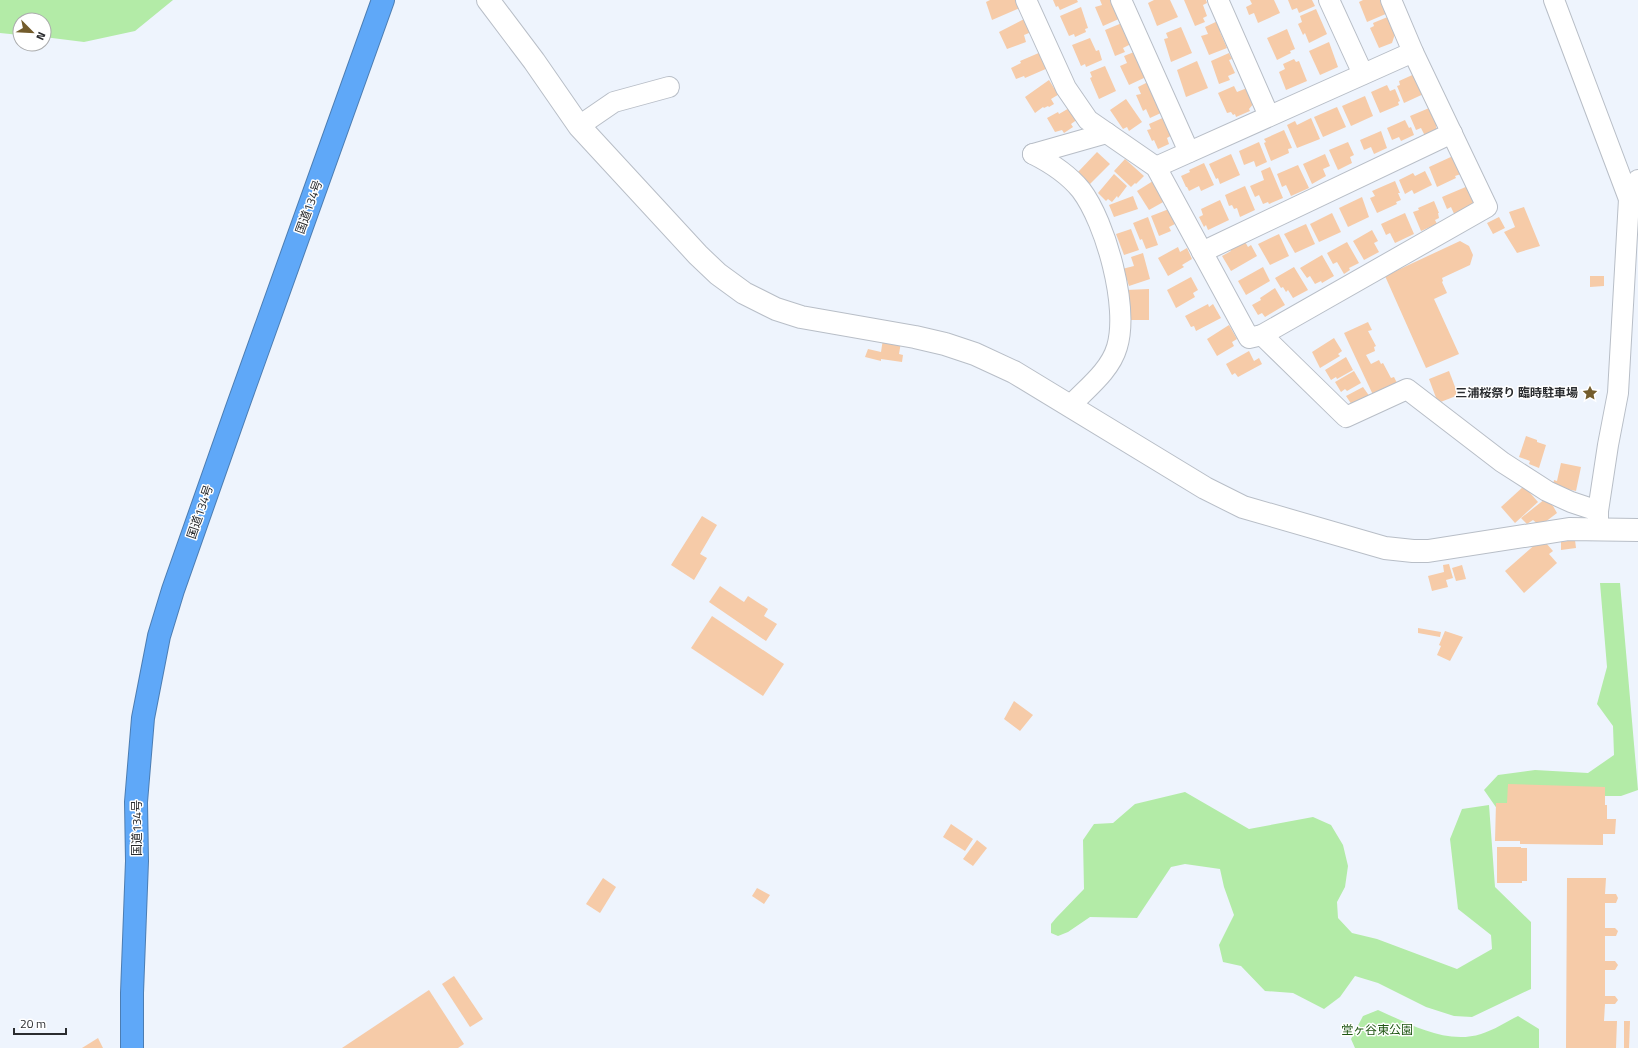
<svg xmlns="http://www.w3.org/2000/svg" width="1638" height="1048" font-family="'Titillium Web','Noto Sans JP',sans-serif">
<rect width="100%" height="100%" fill="#eef4fd"/>
<!-- green -->
<g fill="#b3eba7">
<path d="M0 0H173L135 31 84 42 44 37V20H20V35L0 33Z"/>
<path d="M1600 583H1620L1638 790 1621 796H1580L1500 813 1484 790 1498 775 1535 770 1588 773 1614 755 1613 726 1597 704 1607 667Z"/>
<path d="M1185 792 1249 829 1313 817 1331 825 1343 845 1348 866 1345 887 1337 902 1338 918 1352 933 1377 939 1457 969 1492 949 1491 935 1458 909 1450 839 1462 809 1489 805 1495 887 1531 922V989L1472 1017 1454 1016 1426 1007 1378 983 1355 976 1340 997 1324 1009 1293 993 1265 991 1241 966 1223 962 1219 945 1234 915 1224 887 1220 869 1185 864 1171 867 1137 918 1090 917 1068 932 1058 936 1051 933V924L1056 918 1084 889 1083 840 1094 824 1113 823 1135 804Z"/>
<path d="M1378 1010C1410 1024 1446 1045 1481 1034 1494 1030 1506 1022 1518 1016L1539 1029V1048H1355L1351 1039 1363 1016Z"/>
</g>
<!-- building -->
<g fill="#f6cba8">
<path d="M990 0H1016L1020 8 992 20 986 2Z"/>
<path d="M1053 0H1077L1078 2 1060 10 1058 6 1056 7Z"/>
<path d="M1100 0H1120L1121 18 1103 26 1095 7 1102 5Z"/>
<path d="M1154 0H1170L1178 17 1157 26 1148 3Z"/>
<path d="M1184 0H1206L1207 3 1203 5 1207 16 1203 18 1205 22 1195 26Z"/>
<path d="M1250 0H1274L1280 13 1258 23 1254 13 1249 15 1246 7 1252 4Z"/>
<path d="M1288 0H1312L1315 6 1299 13 1297 8 1292 10Z"/>
<path d="M1363 0H1383L1388 13 1367 22 1359 2Z"/>
<path d="M1081 7 1088 28 1085 29 1086 32 1075 37 1074 34 1069 36 1060 16Z"/>
<path d="M1316 9 1327 34 1309 43 1305 33 1303 35 1298 24 1302 22 1300 16Z"/>
<path d="M1390 16 1396 31 1392 43 1379 48 1370 28 1374 26 1373 23Z"/>
<path d="M1028 17 1034 31 1024 35 1026 42 1007 49 999 32Z"/>
<path d="M1220 20 1224 30 1220 32 1227 48 1209 55 1201 36 1208 34 1205 27Z"/>
<path d="M1122 23 1131 44 1123 48 1125 52 1115 56 1105 30Z"/>
<path d="M1181 27 1192 53 1171 62 1164 39 1168 38 1166 33Z"/>
<path d="M1287 29 1295 49 1290 51 1291 53 1277 60 1267 38Z"/>
<path d="M1090 38 1096 51 1099 50 1102 60 1086 67 1085 64 1081 66 1072 45Z"/>
<path d="M1329 42 1338 67 1320 75 1309 51Z"/>
<path d="M1139 50 1146 77 1129 85 1120 66 1127 63 1124 56Z"/>
<path d="M1041 52 1048 68 1025 78 1024 76 1016 79 1011 68 1021 63 1020 61Z"/>
<path d="M1229 53 1232 59 1229 60 1235 73 1228 76 1230 80 1219 84 1211 61Z"/>
<path d="M1294 59 1296 62 1299 61 1307 81 1286 90 1279 72 1285 69 1283 64Z"/>
<path d="M1197 61 1208 88 1186 97 1177 70Z"/>
<path d="M1105 66 1116 91 1099 99 1090 78 1092 77 1090 72Z"/>
<path d="M1419 72 1428 92 1404 103 1397 86 1400 85 1399 81Z"/>
<path d="M1049 80 1054 88 1056 86 1061 93 1051 99 1054 104 1049 107 1048 106 1044 108 1043 107 1035 113 1025 97Z"/>
<path d="M1152 80 1163 112 1150 118 1146 109 1143 111 1136 95 1141 94 1138 87Z"/>
<path d="M1387 85 1390 91 1395 89 1400 101 1398 102 1399 105 1380 113 1371 92Z"/>
<path d="M1234 86 1237 92 1247 88 1254 103 1249 109 1250 111 1236 117 1235 114 1233 115 1231 112 1227 113 1218 93Z"/>
<path d="M1365 96 1373 116 1351 126 1342 106Z"/>
<path d="M1126 99 1142 122 1129 131 1127 127 1123 129 1110 110Z"/>
<path d="M1434 106 1441 124 1436 126 1437 130 1425 136 1421 128 1416 130 1410 116Z"/>
<path d="M1071 107 1078 119 1071 124 1073 127 1064 133 1062 130 1055 132 1047 118 1058 112 1059 114Z"/>
<path d="M1337 107 1346 127 1323 137 1314 117Z"/>
<path d="M1167 116 1174 134 1167 138 1169 144 1158 149 1154 140 1152 141 1147 130 1151 129 1149 124Z"/>
<path d="M1311 118 1320 139 1297 148 1287 125 1295 121 1297 125Z"/>
<path d="M1405 120 1409 128 1411 127 1414 135 1401 141 1399 137 1392 140 1387 128Z"/>
<path d="M1284 130 1292 148 1288 149 1289 153 1271 161 1264 143 1266 142 1264 139Z"/>
<path d="M1381 131 1387 148 1374 154 1371 147 1364 150 1360 140Z"/>
<path d="M1259 142 1267 162 1256 167 1254 161 1244 165 1239 151Z"/>
<path d="M1348 142 1354 155 1350 157 1352 163 1338 170 1329 150Z"/>
<path d="M1097 152 1110 164 1090 184 1078 172Z"/>
<path d="M1231 154 1240 175 1220 184 1218 178 1216 179 1209 164Z"/>
<path d="M1325 154 1330 166 1323 169 1326 176 1312 184 1303 164Z"/>
<path d="M1453 156 1461 174 1455 176 1456 178 1437 187 1429 167Z"/>
<path d="M1125 159 1144 176 1136 184 1135 183 1131 187 1114 171Z"/>
<path d="M1204 163 1214 185 1201 191 1199 186 1189 191 1187 187H1186L1181 176 1190 172 1189 170Z"/>
<path d="M1298 165 1309 188 1291 196 1286 185 1282 187 1277 174Z"/>
<path d="M1270 167 1283 198 1269 204 1268 202 1263 204 1259 195 1255 197 1250 186 1264 180 1261 171Z"/>
<path d="M1425 171 1432 185 1414 194 1412 190 1405 194 1399 180 1413 173 1415 176Z"/>
<path d="M1114 174 1127 186 1118 198 1117 196 1112 202 1108 199 1106 201 1098 193Z"/>
<path d="M1153 181 1165 201 1149 210 1137 191Z"/>
<path d="M1395 181 1400 193H1398L1401 200 1396 202 1397 204 1377 213 1370 198 1375 196 1372 191Z"/>
<path d="M1245 186 1255 210 1240 217 1237 208 1234 209 1232 205 1229 206 1225 195Z"/>
<path d="M1468 186 1476 205 1455 216 1451 207 1447 209 1442 197Z"/>
<path d="M1133 196 1138 209 1114 217 1109 205Z"/>
<path d="M1362 197 1369 217 1348 227 1339 208Z"/>
<path d="M1220 200 1229 220 1208 230 1206 225 1204 227 1199 217 1203 215 1201 209Z"/>
<path d="M1434 201 1439 213H1438L1439 218 1435 220 1437 224 1421 231 1413 212 1419 210 1418 208Z"/>
<path d="M1524 207 1540 246 1517 253 1504 232 1515 227 1509 212Z"/>
<path d="M1169 209 1175 224 1169 227 1171 231 1159 236 1151 216Z"/>
<path d="M1332 213 1341 232 1319 242 1310 224Z"/>
<path d="M1405 213 1414 234 1395 243 1390 233 1386 235 1381 224Z"/>
<path d="M1148 217 1158 245 1146 249 1142 239 1140 240 1133 223Z"/>
<path d="M1499 217 1505 228 1493 234 1487 223Z"/>
<path d="M1306 224 1315 244 1295 253 1284 234Z"/>
<path d="M1131 229 1139 250 1124 255 1116 234Z"/>
<path d="M1372 230 1378 241 1374 243 1379 252 1364 260 1353 241Z"/>
<path d="M1279 234 1289 256 1270 265 1258 244Z"/>
<path d="M1244 240 1248 247 1251 245 1257 256 1231 271 1222 256 1231 251 1230 249Z"/>
<path d="M1460 241 1469 246 1473 255 1470 265 1442 278 1443 281 1442 282 1447 293 1434 299 1459 354 1426 368 1385 276Z"/>
<path d="M1347 242 1359 263 1349 268 1350 270 1344 274 1337 262 1333 264 1327 253Z"/>
<path d="M1178 247 1180 252 1187 248 1192 259 1182 265 1184 267 1168 276 1158 258Z"/>
<path d="M1143 253 1150 279 1129 286 1127 280 1125 281 1122 269 1134 266 1131 257Z"/>
<path d="M1322 255 1334 276 1322 283 1321 281 1315 284 1310 276 1307 278 1300 268Z"/>
<path d="M1263 267 1270 281 1246 295 1238 281Z"/>
<path d="M1294 267 1308 290 1293 298 1288 290 1286 292 1283 287 1281 288 1275 278Z"/>
<path d="M1590 276H1604V286L1590 287Z"/>
<path d="M1191 277 1198 290 1193 293 1195 297 1176 308 1167 290Z"/>
<path d="M1275 288 1285 305 1265 317 1262 313 1258 315 1252 305 1261 300 1260 298Z"/>
<path d="M1149 289V320H1126V290Z"/>
<path d="M1208 304 1209 307 1213 304 1221 318 1196 331 1194 326 1191 327 1185 316Z"/>
<path d="M1368 322 1372 330 1368 331 1376 346 1374 347 1375 351 1366 355 1371 364 1379 360 1381 364 1383 363 1391 378 1394 377 1398 385 1374 397 1344 333Z"/>
<path d="M1229 325 1237 339 1232 342 1234 346 1217 356 1207 339Z"/>
<path d="M1334 338 1342 351 1338 354 1340 356 1320 368 1312 352Z"/>
<path d="M883 339 901 342 899 354 903 355 902 362 881 359V361L865 357 868 349 881 352Z"/>
<path d="M1249 351 1254 361 1259 358 1262 364 1238 377 1235 373 1232 375 1226 364Z"/>
<path d="M1346 357 1353 370 1337 379 1336 377 1331 380 1325 370Z"/>
<path d="M1354 371 1361 383 1347 391 1345 389 1341 392 1335 382Z"/>
<path d="M1449 371 1457 392 1456 396 1438 403 1429 379Z"/>
<path d="M1363 387 1370 397 1352 405 1346 396Z"/>
<path d="M1526 436 1537 440V442L1546 445 1539 468 1529 464 1530 461 1519 457Z"/>
<path d="M1561 463 1581 467 1576 491 1553 486 1554 480 1557 481Z"/>
<path d="M1524 486 1538 502 1515 523 1501 507Z"/>
<path d="M1545 499 1553 506 1557 513 1540 526 1533 520 1527 524 1521 518Z"/>
<path d="M702 516 717 525 700 554 707 558 694 580 671 565Z"/>
<path d="M1575 540 1576 548 1561 550V542Z"/>
<path d="M1538 542H1542L1545 545 1546 543 1553 551 1549 554 1557 563 1524 593 1505 571Z"/>
<path d="M1449 564 1453 578 1446 580 1448 587 1432 591 1428 576 1444 572 1443 565Z"/>
<path d="M1462 565 1466 579 1456 581 1452 568Z"/>
<path d="M720 586 744 602 748 596 768 609 764 616 777 624 766 641 709 602Z"/>
<path d="M712 616 784 664 763 696 691 648Z"/>
<path d="M1418 628 1441 632 1440 637 1418 633Z"/>
<path d="M1445 631 1463 637 1450 661 1437 655 1441 646 1439 645Z"/>
<path d="M1014 701 1033 715 1020 731 1004 719Z"/>
<path d="M1508 784 1605 787V805H1607V819H1616L1615 834H1603V845L1520 844V841H1495L1496 803H1507Z"/>
<path d="M951 824 973 839 965 851 943 837Z"/>
<path d="M977 840 987 848 973 866 963 859Z"/>
<path d="M1497 847H1521V848H1527V881H1522V883H1497Z"/>
<path d="M603 878 616 887 600 913 586 904Z"/>
<path d="M1567 878H1606L1605 894H1616L1618 898 1616 903H1605V928H1615L1618 931 1616 936H1605V961H1615L1618 965 1615 970H1605V996H1615L1618 1000 1615 1004H1605L1604 1021H1617L1616 1048H1566Z"/>
<path d="M757 888 770 895 764 904 752 896Z"/>
<path d="M454 976 483 1019 470 1027 442 984Z"/>
<path d="M429 990 464 1044 458 1048H342Z"/>
<path d="M1624 1021H1630L1629 1048H1624Z"/>
<path d="M98 1038 103 1048H82Z"/>
</g>
<g fill="none" stroke-linecap="round" stroke-linejoin="round">
<defs>
<g id="street">
<path d="M1026 0 1066 88 1088 120 1156 167 1249 338 1262 335 1487 207 1413 52 1391 0"/>
<path d="M1121 0 1189 152"/>
<path d="M1218 0 1269 116"/>
<path d="M1329 0 1363 74"/>
<path d="M1554 0 1629 199"/>
<path d="M579 126 614 102 669 87"/>
<path d="M1033 154C1051 163 1068 174 1081 190 1106 223 1129 307 1117 347 1110 371 1087 388 1070 406"/>
<path d="M1033 154 1107 133"/>
<path d="M1156 167 1413 52"/>
<path d="M1202 252 1452 133"/>
<path d="M1262 335 1346 417 1407 389 1502 462 1547 491 1571 502 1598 511"/>
<path d="M1598 524V511L1608 445 1618 393 1629 199 1638 180"/>
</g>
<path id="secondary" d="M488 0 534 61 579 126 698 255 718 274 744 293 776 309 801 317 915 337 945 344 975 354 1014 372 1205 488 1243 507 1385 548 1413 551H1428L1569 529 1638 530"/>
<path id="highway" d="M132 1048V993L137 861 136 802 143 718 159 636 173 590 237 408 383 0"/>
</defs>
<!-- street casing -->
<use href="#street" stroke="#b8bec7" stroke-width="22"/>
<!-- secondary casing -->
<use href="#secondary" stroke="#b8bec7" stroke-width="24"/>
<!-- highway casing -->
<use href="#highway" stroke="#4c7db2" stroke-width="24"/>
<!-- street -->
<use href="#street" stroke="#fff" stroke-width="20"/>
<!-- secondary -->
<use href="#secondary" stroke="#fff" stroke-width="22"/>
<!-- highway -->
<use href="#highway" stroke="#5fa8f8" stroke-width="22"/>
</g>
<!-- icons -->
<defs>
<symbol id="sight-bare" viewBox="-9 -9 18 18"><path d="M0-6L1.8-2.2L6-1.7L2.9 1.2L3.7 5.4L0 3.3L-3.7 5.4L-2.9 1.2L-6-1.7L-1.8-2.2Z" fill="#735c2c" stroke="#fff" stroke-width="2.5" paint-order="stroke"/></symbol>
</defs>
<g fill-rule="evenodd">
<use href="#sight-bare" x="1579" y="382" width="22" height="22"/>
</g>
<g text-anchor="middle" stroke-width="3" stroke-linejoin="round" paint-order="stroke">
<!-- street labels -->
<g font-size="12" fill="#2a2c2f" stroke="#fff">
<text transform="translate(309 207) rotate(-70)" y="4">国道134号</text>
<text transform="translate(200 512) rotate(-71)" y="4">国道134号</text>
<text transform="translate(137 828) rotate(-90)" y="4">国道134号</text>
</g>
<!-- poi labels -->
<g font-size="12" font-weight="bold" fill="#2a2c2f" stroke="#fff" text-anchor="end">
<text x="1578" y="397">三浦桜祭り 臨時駐車場</text>
</g>
<!-- park labels -->
<g font-size="12" fill="#1f5612" stroke="#fff">
<text x="1377" y="1034">堂ヶ谷東公園</text>
</g>
</g>
<!-- north arrow -->
<g transform="translate(32 32) rotate(114)"><circle r="19" fill="#ffffff" stroke="#aaabac"/>
<path d="M0-3L7 15L0 10L-7 15Z" fill="#735c2c"/>
<text y="-6" font-size="11" font-weight="bold" text-anchor="middle" fill="#2a2c2f">N</text>
</g>
<!-- scale -->
<path d="M14 1028v6h52v-6" fill="none" stroke="#2a2c2f" stroke-width="2"/>
<text x="20" y="1028" font-size="12" fill="#2a2c2f" stroke="#ffffff" stroke-width="3" paint-order="stroke">20 m</text>
</svg>
